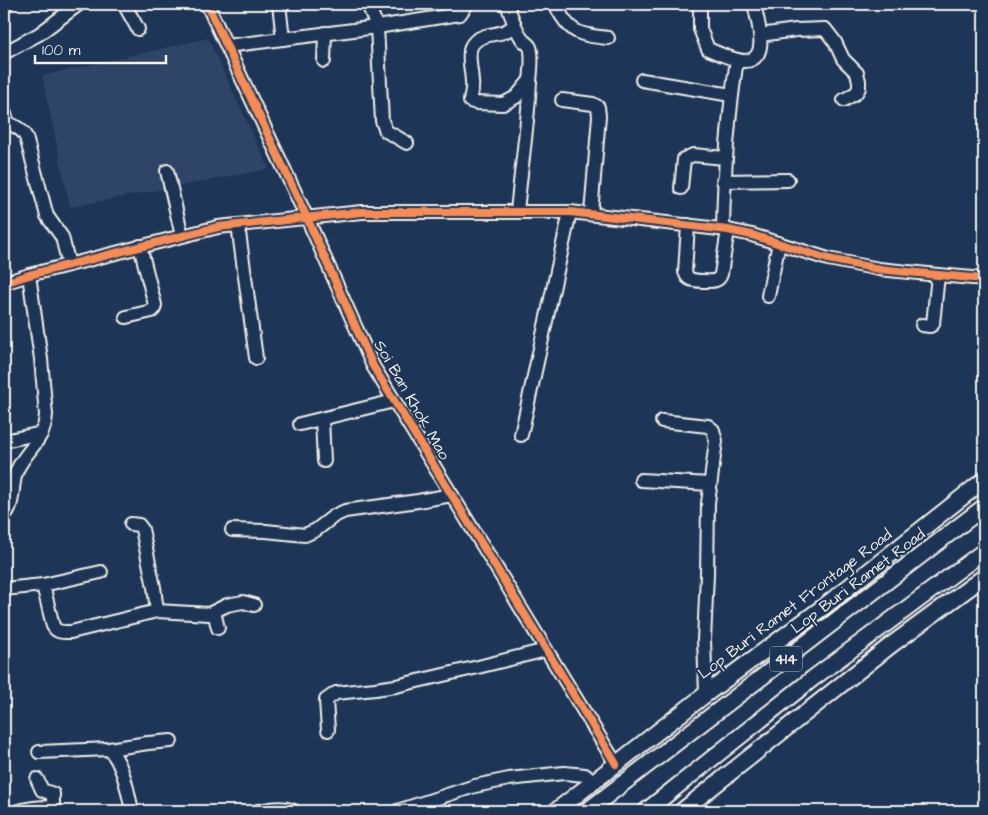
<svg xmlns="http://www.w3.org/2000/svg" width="988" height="815" viewBox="0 0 988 815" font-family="'Architects Daughter',sans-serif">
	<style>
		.built { fill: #2e4468 }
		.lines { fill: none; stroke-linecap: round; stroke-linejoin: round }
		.minor-casing { stroke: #f4f1e8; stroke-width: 16 }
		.major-casing { stroke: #f4f1e8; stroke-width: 19 }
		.minor { stroke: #1d3557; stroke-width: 12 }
		.major { stroke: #1d3557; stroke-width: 15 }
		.cycleway-casing { stroke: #1d3557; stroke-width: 11 }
		.cycleway { stroke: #f68b52; stroke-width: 8 }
		.labels { text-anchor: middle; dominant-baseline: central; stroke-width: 4.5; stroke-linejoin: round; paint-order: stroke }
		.shield { fill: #1d3557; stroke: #b4b9bc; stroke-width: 1 }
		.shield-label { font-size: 15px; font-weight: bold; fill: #f4f1e8 }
		.street-label { font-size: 16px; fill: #f4f1e8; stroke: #1d3557 }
	</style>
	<rect width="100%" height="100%" fill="#1d3557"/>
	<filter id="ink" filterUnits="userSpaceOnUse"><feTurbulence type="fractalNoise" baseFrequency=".02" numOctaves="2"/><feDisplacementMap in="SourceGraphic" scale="10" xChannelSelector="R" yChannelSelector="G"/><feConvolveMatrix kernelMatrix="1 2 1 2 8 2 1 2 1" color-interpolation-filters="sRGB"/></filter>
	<g filter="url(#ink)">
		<polygon class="built" points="208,38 269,169 70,207 42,76"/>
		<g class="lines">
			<g class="minor-casing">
				<g id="minor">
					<polyline points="5,4 6,5"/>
					<polyline points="124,4 138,29"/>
					<polyline points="207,4 307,218 373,366 616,764"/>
					<polyline points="279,4 283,39"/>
					<polyline points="368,4 377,27 382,121 386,131 407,143"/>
					<path d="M507,4c4,12 8,24 15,35 2,3 6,4 8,8 3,8 1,25 0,34 -2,44 -9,87 -13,131"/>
					<path d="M555,4c14,29 23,31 53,34"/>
					<path d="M700,4v25l8,20c10,4 26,12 37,12 26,-1 12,-42 9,-57"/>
					<path d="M514,25c-7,8 -15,8 -25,10 -28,6 -18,25 -17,47 1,6 -1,13 -2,19l6,2 27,1 13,-7 14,-17"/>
					<polyline points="760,35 796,30 825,29 835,42 843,59 857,73 859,81 859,88 856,93 844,100"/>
					<polyline points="227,46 377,27 460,14 467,4"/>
					<polyline points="4,53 39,34 79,4"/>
					<polyline points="324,61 325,33"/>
					<polyline points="642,80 731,95"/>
					<polyline points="562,100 593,104 598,107 599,116 591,214"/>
					<path d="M4,111l4,12c8,4 14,6 18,14l21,79 15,21 7,28"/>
					<polyline points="167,171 182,236"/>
					<polyline points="723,181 788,180"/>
					<polyline points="681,188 684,159 693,155 725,158"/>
					<polyline points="238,225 256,358"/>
					<path d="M688,225l-3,47c2,4 1,5 5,7 4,2 22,3 26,1 3,-1 4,-3 5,-6l7,-44"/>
					<path d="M723,229c1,-58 5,-112 14,-169"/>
					<polyline points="4,283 29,275 218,227 362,212 570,212 728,230 752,235 828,259 879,269 938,275 984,279"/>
					<polyline points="768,296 779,243"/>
					<polyline points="126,317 152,311 154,309 155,305 140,246"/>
					<polyline points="922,325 930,326 933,324 938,275"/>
					<polyline points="322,419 324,461"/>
					<polyline points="662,421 708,426 713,430 716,441 708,503 707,575 704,640 706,694"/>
					<polyline points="300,424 394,401"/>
					<polyline points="521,435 570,212"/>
					<polyline points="4,441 42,433"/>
					<polyline points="641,480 710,484"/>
					<path d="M4,515c11,-8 7,-32 13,-45 10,-22 27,-28 29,-55l-5,-56 -12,-84"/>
					<polyline points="131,524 139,525 142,529 154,587 157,611"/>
					<polyline points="232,530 266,531 305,535 316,530 334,516 345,511 418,501 452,495"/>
					<path d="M43,585l10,41c4,7 10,6 18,6l86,-21 52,3 18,-9 16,-3 11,3"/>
					<polyline points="4,589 43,585 101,572"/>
					<polyline points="214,612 218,628"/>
					<polyline points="328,730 326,700 336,693 375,689 396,686 478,667 546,650"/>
					<path d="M109,749c14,14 19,43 23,62"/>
					<polyline points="39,752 109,749 148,743 171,741"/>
					<polyline points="37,779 42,790 53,794 53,808"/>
					<path d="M18,811c12,-3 23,-5 35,-3l1,3"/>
					<path d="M258,811c12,-2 24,-5 36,0"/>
					<polyline points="397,811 475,786 509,779 564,773 585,775 593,782"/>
				</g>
			</g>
			<g class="major-casing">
				<g id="major">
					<polyline points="556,811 706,694 826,605 984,480"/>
					<polyline points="587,811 984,507"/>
					<polyline points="646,811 812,679 984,551"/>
					<polyline points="682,811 891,645 984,577"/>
				</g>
			</g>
			<use href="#minor" class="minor"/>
			<use href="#major" class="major"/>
			<g class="cycleway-casing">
				<g id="cycleway">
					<polyline points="207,4 307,218 373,366 616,764"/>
					<polyline points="4,283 29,275 218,227 362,212 570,212 728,230 752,235 828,259 879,269 938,275 984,279"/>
				</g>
			</g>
			<use href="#cycleway" class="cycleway"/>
		</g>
	</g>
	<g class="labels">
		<rect class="shield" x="770" y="646.5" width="32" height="25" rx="4"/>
		<g class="shield-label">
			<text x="786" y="659">414</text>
		</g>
		<g class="street-label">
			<text transform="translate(412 400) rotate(60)">Soi Ban Khok Mao</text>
			<text transform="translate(858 581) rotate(-37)">Lop Buri Ramet Road</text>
			<text transform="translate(795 604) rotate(-37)">Lop Buri Ramet Frontage Road</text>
		</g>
	</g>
	<rect width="988" height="815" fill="none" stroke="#1d3557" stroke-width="20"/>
	<rect x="10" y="10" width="968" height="795" fill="none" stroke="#f4f1e8" stroke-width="2" filter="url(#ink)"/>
	<path d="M35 55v8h131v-8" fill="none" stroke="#f4f1e8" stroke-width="2.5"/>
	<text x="42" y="55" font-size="15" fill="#f4f1e8" stroke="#1d3557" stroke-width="4" paint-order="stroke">100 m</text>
</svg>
